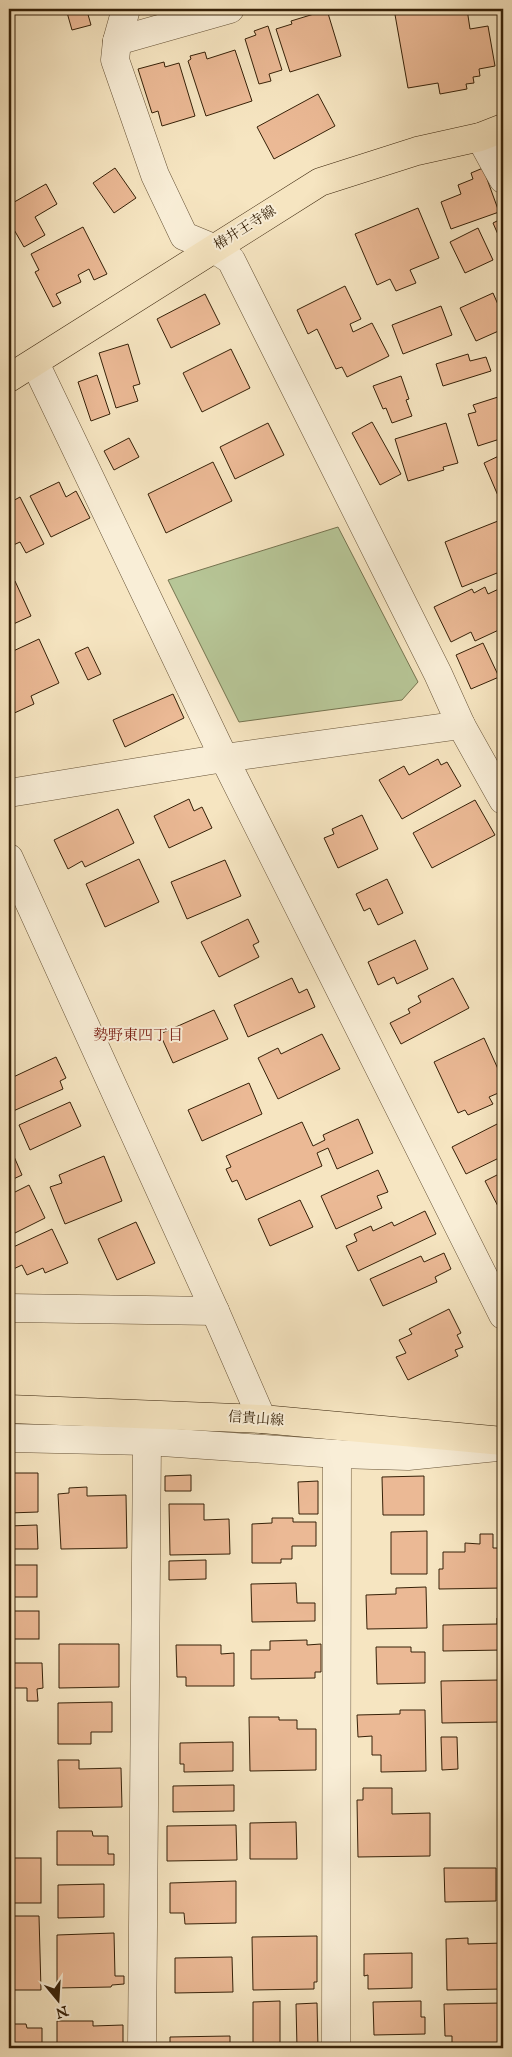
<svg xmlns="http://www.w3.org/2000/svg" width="512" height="2057" viewBox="0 0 512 2057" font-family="'IM FELL English','Noto Serif JP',serif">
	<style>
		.green { fill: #b7c697; stroke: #767450 }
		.building { fill: #ebb995; stroke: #362108 }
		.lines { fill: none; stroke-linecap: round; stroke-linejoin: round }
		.minor-casing { stroke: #665236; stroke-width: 29 }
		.major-casing { stroke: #362108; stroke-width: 29 }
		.minor { stroke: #f9eed7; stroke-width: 28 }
		.major { stroke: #f6e5c1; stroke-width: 28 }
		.labels { text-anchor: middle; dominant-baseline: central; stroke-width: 4; stroke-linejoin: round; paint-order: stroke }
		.street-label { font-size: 14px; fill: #362108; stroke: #f9eed7 }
		.neighbourhood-label { font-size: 15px; fill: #7a1f14; stroke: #f9eed7 }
	</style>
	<rect width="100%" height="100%" fill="#f6e5c1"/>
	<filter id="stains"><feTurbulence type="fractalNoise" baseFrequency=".004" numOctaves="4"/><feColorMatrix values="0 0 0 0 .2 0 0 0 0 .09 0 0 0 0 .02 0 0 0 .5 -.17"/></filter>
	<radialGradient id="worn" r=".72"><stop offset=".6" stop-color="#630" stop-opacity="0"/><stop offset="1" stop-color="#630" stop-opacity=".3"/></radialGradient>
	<polygon class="green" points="338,527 418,682 402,700 239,722 168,580"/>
	<g class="building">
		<polygon points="66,9 95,9 87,11 91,25 72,30"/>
		<polygon points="160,9 179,9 162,15"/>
		<polygon points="394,9 467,9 470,29 488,26 495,66 479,69 480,76 473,77 474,83 466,84 467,89 440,94 438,83 408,88"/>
		<polygon points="327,10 341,56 290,72 276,29 292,24 291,21"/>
		<polygon points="268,26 282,70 269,74 271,81 259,84 245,39 256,35 254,31"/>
		<polygon points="235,50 252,101 206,116 188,61 191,59 190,56 205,52 207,59"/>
		<polygon points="164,62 165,67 179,63 195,116 162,126 158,111 152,113 138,69"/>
		<polygon points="318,94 335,126 274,159 257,127"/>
		<polygon points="115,168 136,198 114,213 93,183"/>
		<polygon points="483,168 499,212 451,229 441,202 461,194 458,185 473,179 471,173"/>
		<polygon points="46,184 57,204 35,217 45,235 24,247 9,221 9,205"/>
		<polygon points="418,208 439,258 410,270 416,283 396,291 390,279 377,285 355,234"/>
		<polygon points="503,218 503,246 493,223"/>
		<polygon points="83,227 107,274 94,280 89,269 78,275 81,282 56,294 61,303 53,307 35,272 39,270 31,254"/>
		<polygon points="478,228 493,260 465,273 450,242"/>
		<polygon points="345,286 361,319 350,324 353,332 372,323 389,356 347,377 342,367 336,369 317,329 308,334 297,310"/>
		<polygon points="493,293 503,316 503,329 476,341 460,308"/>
		<polygon points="205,294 220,324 171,348 157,319"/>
		<polygon points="441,306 452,335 403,354 392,325"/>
		<polygon points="128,344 140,384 133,386 138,401 116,408 99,353"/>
		<polygon points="231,349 250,388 202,412 183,373"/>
		<polygon points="468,354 470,361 486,357 491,371 443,386 436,364"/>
		<polygon points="97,375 110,414 91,421 78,382"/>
		<polygon points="401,376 409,399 406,400 412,416 392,423 386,408 383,409 373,386"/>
		<polygon points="498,397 499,402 503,401 503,438 478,446 468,414 476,412 473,405"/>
		<polygon points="372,422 401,474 380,485 352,433"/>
		<polygon points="268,423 284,455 235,479 220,447"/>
		<polygon points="446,423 458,463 443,467 444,470 408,481 395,439"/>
		<polygon points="129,438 139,457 114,470 104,451"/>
		<polygon points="503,454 503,504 502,505 484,463"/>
		<polygon points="213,462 232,501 166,533 148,494"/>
		<polygon points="59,482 66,497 76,491 90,518 51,537 30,496"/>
		<polygon points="20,497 44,544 26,553 20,542 9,547 9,503"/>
		<polygon points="503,519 503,580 500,581 497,573 462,587 445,542"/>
		<polygon points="15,581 31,616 9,626 9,584"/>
		<polygon points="485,587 488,594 503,587 503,628 475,641 471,632 451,642 434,607 472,589 474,593"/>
		<polygon points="39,639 59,683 31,696 34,704 10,715 9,653"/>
		<polygon points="483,643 499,677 471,689 456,655"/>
		<polygon points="88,647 101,674 88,680 75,653"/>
		<polygon points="173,694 184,718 125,747 113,720"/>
		<polygon points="438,759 441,765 447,762 461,786 402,819 379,780 404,766 409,775"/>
		<polygon points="189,799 194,811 202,807 212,828 169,848 154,816"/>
		<polygon points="475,800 495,835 432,868 413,833"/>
		<polygon points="118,809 134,843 85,867 82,861 68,869 54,840"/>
		<polygon points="362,815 378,849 338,868 324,838 334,834 332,829"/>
		<polygon points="139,859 159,902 105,927 86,884"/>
		<polygon points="225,860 241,896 187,919 171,882"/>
		<polygon points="387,879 403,913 378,925 370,908 364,911 356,894"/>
		<polygon points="248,919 259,942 253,945 259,957 219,977 201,942"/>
		<polygon points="415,940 428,969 397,984 394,977 378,985 368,962"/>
		<polygon points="292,978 299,993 307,989 315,1007 248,1037 234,1005"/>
		<polygon points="453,978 469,1008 401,1044 390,1023 410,1013 408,1009 421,1002 418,996"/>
		<polygon points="214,1010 228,1039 173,1063 160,1034"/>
		<polygon points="322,1034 340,1069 278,1099 258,1058 278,1048 281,1054"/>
		<polygon points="484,1038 503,1080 503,1091 489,1097 493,1104 468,1115 465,1110 458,1113 434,1062"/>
		<polygon points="56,1057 66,1078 60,1081 63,1089 11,1112 9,1108 9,1079"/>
		<polygon points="249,1083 262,1114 202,1141 188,1110"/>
		<polygon points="70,1102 81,1126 30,1150 19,1125"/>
		<polygon points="358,1119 373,1153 337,1169 328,1148 317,1153 322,1166 246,1200 237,1180 232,1182 226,1169 231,1167 226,1156 302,1122 313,1146 325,1140 323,1135"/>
		<polygon points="503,1121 503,1156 466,1174 452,1147"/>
		<polygon points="9,1145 22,1175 9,1181"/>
		<polygon points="104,1156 122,1201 65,1224 50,1187 62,1183 59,1175"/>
		<polygon points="378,1170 388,1192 377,1196 382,1208 336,1229 321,1196"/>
		<polygon points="503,1172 503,1216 485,1181"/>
		<polygon points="29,1185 45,1218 9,1236 9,1195"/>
		<polygon points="300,1200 313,1227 270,1246 258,1219"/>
		<polygon points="425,1211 436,1234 358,1271 346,1246 357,1241 354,1234 371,1226 373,1231 392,1222 394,1226"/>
		<polygon points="136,1222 155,1263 117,1280 98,1239"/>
		<polygon points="52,1229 68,1263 45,1273 43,1268 27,1275 22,1265 9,1271 9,1249"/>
		<polygon points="444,1253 451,1269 435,1277 437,1282 383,1306 370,1279 421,1256 424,1262"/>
		<polygon points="449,1309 461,1333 457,1335 463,1347 455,1350 458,1356 408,1380 396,1357 406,1353 399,1340 412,1334 409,1329"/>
		<polygon points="9,1473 38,1473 38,1512 9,1513"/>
		<polygon points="191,1475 191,1491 165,1491 165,1476"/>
		<polygon points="424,1476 424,1515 383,1515 382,1477"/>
		<polygon points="318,1481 318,1514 299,1514 298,1482"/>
		<polygon points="87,1487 87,1496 126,1495 127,1548 61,1549 58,1494 69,1493 69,1488"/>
		<polygon points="169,1504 204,1504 204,1520 229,1519 230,1554 170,1555"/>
		<polygon points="272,1518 293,1518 293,1522 316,1522 316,1546 292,1546 292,1559 281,1559 281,1563 252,1563 252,1524 272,1523"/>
		<polygon points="37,1525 38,1549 9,1549 9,1526"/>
		<polygon points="427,1531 427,1574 391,1574 391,1532"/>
		<polygon points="480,1534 493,1534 493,1548 503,1548 503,1588 439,1589 439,1569 443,1569 443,1552 465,1552 465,1543 480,1544"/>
		<polygon points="206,1560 206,1579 169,1580 169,1561"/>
		<rect x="9" y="1565" width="28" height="32"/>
		<polygon points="296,1583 297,1603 315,1603 315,1621 252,1622 251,1584"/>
		<polygon points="426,1587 427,1628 367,1629 366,1595 396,1594 396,1588"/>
		<rect x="9" y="1611" width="30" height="28"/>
		<polygon points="497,1618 503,1618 503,1650 443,1651 443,1625 497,1624"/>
		<polygon points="307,1640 307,1645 321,1644 321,1672 315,1672 315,1678 251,1679 251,1650 270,1650 270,1641"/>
		<polygon points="59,1644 119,1644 119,1687 59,1688"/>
		<polygon points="176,1645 221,1645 221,1654 234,1653 234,1686 186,1686 186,1677 177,1677"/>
		<polygon points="376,1647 411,1647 411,1652 425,1652 425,1683 377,1684"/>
		<polygon points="9,1653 14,1653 14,1663 42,1663 43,1688 37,1689 38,1701 27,1701 27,1688 9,1688"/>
		<polygon points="499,1680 500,1722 442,1723 441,1681"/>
		<polygon points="112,1702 112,1732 91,1732 91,1744 58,1744 58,1703"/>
		<polygon points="400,1710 425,1710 426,1771 381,1772 381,1755 372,1755 372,1736 358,1737 357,1715 400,1714"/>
		<polygon points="249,1717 279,1717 279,1720 297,1720 297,1729 316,1729 316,1770 250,1771"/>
		<polygon points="441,1737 457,1737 458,1769 442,1770"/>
		<polygon points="233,1742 233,1771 184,1772 184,1764 180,1764 180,1743"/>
		<polygon points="58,1760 79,1760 79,1769 121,1768 122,1807 59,1808"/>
		<polygon points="234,1785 234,1811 173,1812 173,1786"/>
		<polygon points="363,1788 392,1788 392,1814 430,1813 430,1856 358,1857 357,1800 363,1800"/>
		<polygon points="296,1822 297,1859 250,1859 250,1823"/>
		<polygon points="236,1825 237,1860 167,1861 167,1826"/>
		<polygon points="57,1831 92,1831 93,1836 108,1836 108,1854 114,1854 114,1865 57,1865"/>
		<rect x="9" y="1858" width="32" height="45"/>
		<polygon points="444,1868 496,1868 496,1901 445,1902"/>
		<polygon points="236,1881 236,1923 185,1924 184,1913 170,1913 170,1883"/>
		<polygon points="104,1884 104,1917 58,1918 58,1885"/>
		<polygon points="13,1916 39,1916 41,1990 9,1990 9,1937 14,1937"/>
		<polygon points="114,1933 115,1976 124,1976 124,1984 112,1985 111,1987 57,1988 57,1935"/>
		<polygon points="317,1936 317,1982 314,1982 314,1989 253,1990 252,1937"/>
		<polygon points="468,1938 468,1944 503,1943 503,1989 447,1990 446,1939"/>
		<polygon points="412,1953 412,1988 368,1989 368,1975 364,1976 364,1954"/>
		<polygon points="232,1957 233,1992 175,1993 175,1958"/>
		<polygon points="280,2001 280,2048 253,2048 253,2002"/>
		<polygon points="421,2001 421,2017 425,2017 425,2034 374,2035 373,2002"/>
		<polygon points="317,2003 318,2048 297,2048 296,2004"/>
		<polygon points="503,2003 503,2048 452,2048 452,2036 445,2036 444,2004"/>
		<polygon points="57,2021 93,2021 93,2026 123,2025 123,2048 65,2048 65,2046 57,2046"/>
		<polygon points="9,2024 26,2024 27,2028 42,2028 42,2048 9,2048"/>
		<polygon points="230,2036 230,2048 170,2048 170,2037"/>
		<polygon points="421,2046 421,2048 376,2048 376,2047"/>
	</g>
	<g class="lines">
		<g class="minor-casing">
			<g id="minor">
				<polyline points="126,9 117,41 115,60 155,175 184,236 213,248 231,260 438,674 461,725 503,800"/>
				<polyline points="117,41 230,9"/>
				<polyline points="480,137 503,179"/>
				<polyline points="35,363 224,758 503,1315"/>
				<polyline points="9,793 224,758 461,725"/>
				<polyline points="9,858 215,1311 262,1419"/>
				<polyline points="9,1308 215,1311"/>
				<polyline points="9,1438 147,1441 337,1454 408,1456 497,1447"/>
				<polyline points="142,2048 147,1441"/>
				<polyline points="336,2048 337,1454"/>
			</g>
		</g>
		<g class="major-casing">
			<g id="major">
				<polyline points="9,378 320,182 417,151 480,137 503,128"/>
				<polyline points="9,1409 262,1419 503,1441"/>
			</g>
		</g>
		<use href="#minor" class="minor"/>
		<use href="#major" class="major"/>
	</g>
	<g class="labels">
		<g class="street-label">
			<text transform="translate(245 228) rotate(-32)">椿井王寺線</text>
			<text transform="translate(256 1419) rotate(4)">信貴山線</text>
		</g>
		<g class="neighbourhood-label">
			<text x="138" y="1035">勢野東四丁目</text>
		</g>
	</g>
	<rect width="512" height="2057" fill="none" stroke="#f6e5c1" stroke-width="30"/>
	<rect x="10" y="10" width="492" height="2037" fill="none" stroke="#362108" stroke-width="2.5"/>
	<rect x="15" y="15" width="482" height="2027" fill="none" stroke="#362108"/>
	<g transform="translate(58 2000) rotate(162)" stroke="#f9eed7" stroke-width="4" paint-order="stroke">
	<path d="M0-4L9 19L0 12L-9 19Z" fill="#362108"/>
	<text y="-8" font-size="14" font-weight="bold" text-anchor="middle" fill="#362108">N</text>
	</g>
	<rect width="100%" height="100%" filter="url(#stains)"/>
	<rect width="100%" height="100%" fill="url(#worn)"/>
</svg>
